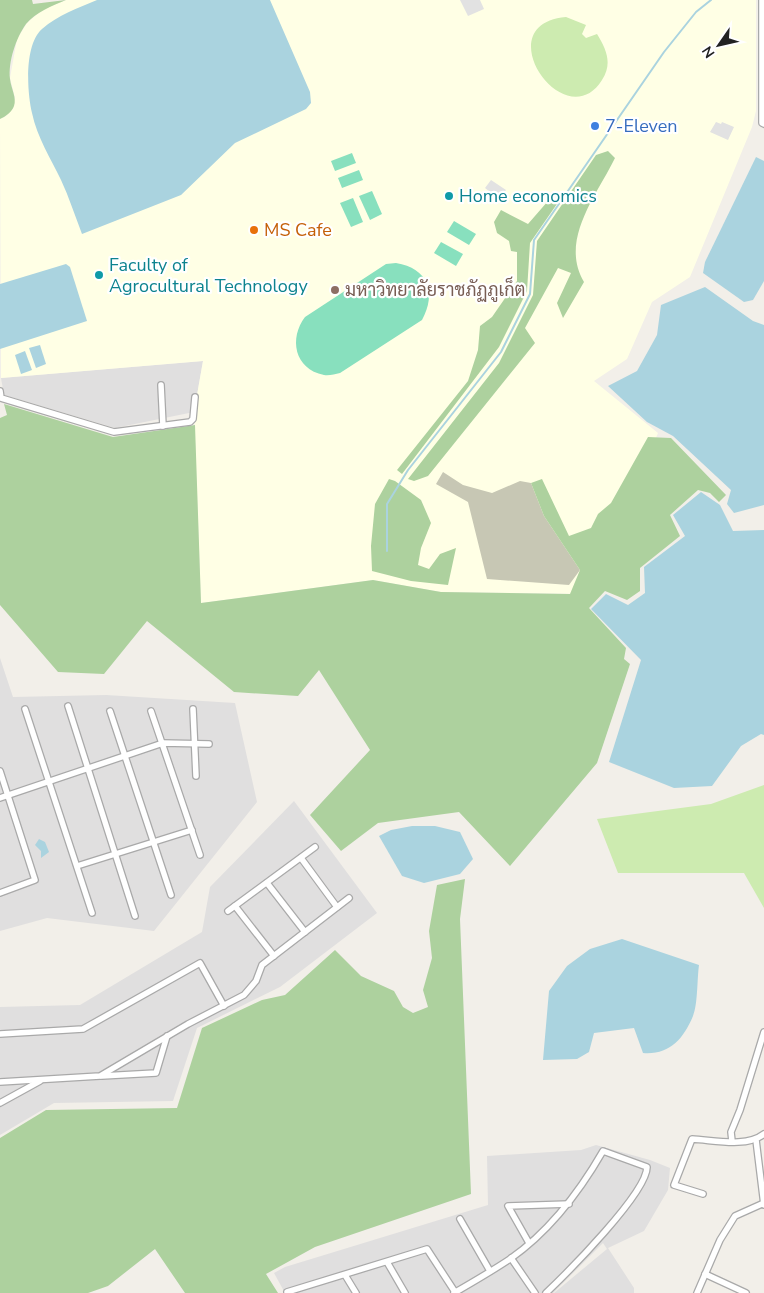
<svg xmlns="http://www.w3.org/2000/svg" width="764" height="1293" viewBox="0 0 764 1293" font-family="'Nunito Sans',Sarabun,sans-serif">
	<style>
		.residential { fill: #e0dfdf }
		.education { fill: #ffffe5 }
		.construction { fill: #c7c7b4 }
		.grass { fill: #cdebb0 }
		.forest { fill: #add19e }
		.pitch { fill: #88e0be }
		.parking { fill: #e2e2e2 }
		.water { fill: #aad3df }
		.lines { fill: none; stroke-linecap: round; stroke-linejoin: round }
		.stream { stroke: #aad3df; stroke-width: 2 }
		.minor-casing { stroke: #a9a9a9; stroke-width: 8 }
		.minor { stroke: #fff; stroke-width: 5.5 }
		.shop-dot { fill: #3f7fe0; stroke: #fff; stroke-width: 2 }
		.culture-dot { fill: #0f9aa8; stroke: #fff; stroke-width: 2 }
		.food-dot { fill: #e8710a; stroke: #fff; stroke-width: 2 }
		.education-dot { fill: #8d6e63; stroke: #fff; stroke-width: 2 }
		.labels { text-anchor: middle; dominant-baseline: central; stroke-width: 4.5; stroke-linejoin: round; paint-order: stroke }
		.shop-label { font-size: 18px; fill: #366cbe; stroke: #fff; text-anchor: start }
		.culture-label { font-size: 18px; fill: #0d838f; stroke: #fff; text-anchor: start }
		.food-label { font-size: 18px; fill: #c56008; stroke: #fff; text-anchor: start }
		.education-label { font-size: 18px; fill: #785e54; stroke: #fff; text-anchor: start }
	</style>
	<rect width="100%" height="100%" fill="#f2efe9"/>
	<g class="residential">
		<polygon points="203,361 194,412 115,428 4,395 1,378"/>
		<polygon points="0,658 13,697 106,695 235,703 257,802 154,931 47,918 0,931"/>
		<polygon points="294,801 377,913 280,987 197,1028 173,1101 54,1103 0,1135 0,1007 80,1005 202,932 210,887"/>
		<polygon points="596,1145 650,1160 670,1168 668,1190 644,1231 608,1248 634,1288 634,1293 554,1293 607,1249 603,1243 553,1293 285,1293 274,1273 285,1267 488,1205 487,1156 581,1150"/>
	</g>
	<polygon class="education" points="66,0 756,0 756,111 752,127 690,277 652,302 627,359 594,381 658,433 590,594 441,592 373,580 201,603 194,412 203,361 1,378 0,119 6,116 15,98 10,78 17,39 27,23 42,10"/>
	<polygon class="construction" points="443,472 463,485 492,493 520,481 531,483 544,516 580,570 569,585 487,579 468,502 436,484"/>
	<g class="grass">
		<path d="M566,17l20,8 -4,9 4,4 11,-4c9,15 16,29 5,46 -37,59 -117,-56 -36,-63z"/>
		<polygon points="764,785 764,908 744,873 618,873 597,819 711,804"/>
	</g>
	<g class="forest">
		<path d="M0,0h32l1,4 33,-4c-14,6 -30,12 -40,24 -10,14 -18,38 -16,55 1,9 7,19 4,27 -2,6 -9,11 -14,13z"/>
		<path d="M608,151l7,7c-18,37 -56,82 -31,124l-21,36 -6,-15 14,-30 -13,-5 -33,60 10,15 -107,133 -14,5 -6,-2 91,-116 34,-68 4,-54 59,-86z"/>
		<polygon points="548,201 559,201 530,243 527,291 499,347 402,474 397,470 468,381 478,350 480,326 492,317 517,281 517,252 511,251 509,241 497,233 494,222 501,210 528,224"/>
		<polygon points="4,404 113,437 195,425 201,603 373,580 441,592 570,594 580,570 544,516 531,483 542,479 569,536 591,528 598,514 611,503 648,437 671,438 726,495 719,502 710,493 698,490 670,515 680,536 640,568 640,591 627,600 605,591 589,608 626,648 624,659 630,664 597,763 510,866 459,812 378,823 341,851 310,815 370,750 319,670 298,696 234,692 147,621 104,674 58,672 0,605 0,418 7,415"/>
		<polygon points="389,479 395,481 421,500 431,523 421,548 418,565 429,569 440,554 456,548 448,585 411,581 372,571 371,546 375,504"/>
		<polygon points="465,879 460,919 471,1194 315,1247 266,1274 278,1293 185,1293 155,1249 108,1286 88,1293 0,1293 0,1138 46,1110 177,1108 202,1028 262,1000 285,995 335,950 361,976 394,991 403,1007 413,1013 428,1007 423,990 432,958 429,931 437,885"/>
	</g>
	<g class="pitch">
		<polygon points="352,153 356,163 335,171 331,161"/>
		<polygon points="359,170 363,180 342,188 338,178"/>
		<polygon points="372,191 382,214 370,220 359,196"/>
		<polygon points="353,198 363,222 351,227 340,203"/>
		<polygon points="454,221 476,234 469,245 447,232"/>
		<polygon points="441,242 463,254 456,266 434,253"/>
		<path d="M396,263c32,5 41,30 26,57l-82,53c-5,1 -11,3 -16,2 -30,-6 -35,-37 -19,-58l81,-53z"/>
	</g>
	<g class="parking">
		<polygon points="460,0 480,0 484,9 468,16"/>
		<polygon points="716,122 721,124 722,122 734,127 728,140 710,132"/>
		<polygon points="491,180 506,190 499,199 485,188"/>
	</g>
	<g class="water">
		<path d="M97,0h173l40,92 1,11 -5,6 -71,34 -54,52 -99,39c-7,-18 -13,-37 -21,-54 -10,-21 -24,-43 -29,-67 -5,-21 -8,-68 10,-84 16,-14 36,-21 55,-29z"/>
		<polygon points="756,157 764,161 764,281 753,300 744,302 703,273 705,262"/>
		<polygon points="66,264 70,267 87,321 0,349 0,284"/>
		<polygon points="705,287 753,321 764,325 764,505 734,513 727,504 731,490 673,436 647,422 608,386 637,371 657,335 661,305"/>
		<polygon points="40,345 46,364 36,368 29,348"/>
		<polygon points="25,351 32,370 21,374 15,355"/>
		<polygon points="701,492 720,505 733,531 764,530 764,735 761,734 741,746 712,786 674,788 609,762 641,660 591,609 606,594 628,605 645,593 644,567 685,536 673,515"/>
		<polygon points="412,826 435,826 460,832 473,859 460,874 424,883 402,876 379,836 391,830"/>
		<polygon points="39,839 45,842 49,852 41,858 41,851 35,845"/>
		<path d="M622,939l77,26c-2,14 -1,39 -6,51 -10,24 -24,39 -50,37l-9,-25 -40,5 -5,19 -12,7 -34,1 6,-69 18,-25 23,-17z"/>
	</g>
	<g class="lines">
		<polyline class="stream" points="387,551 387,504 408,470 501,352 530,294 534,240 664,52 696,12 711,0"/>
		<g class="minor-casing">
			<g id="minor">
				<polyline points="762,0 762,123 764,124"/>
				<polyline points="161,385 163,426"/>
				<polyline points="0,391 1,398 114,432 190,422 193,419 195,397"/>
				<polyline points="68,706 135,916"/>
				<polyline points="25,709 92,913"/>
				<polyline points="193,709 196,776"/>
				<polyline points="110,711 171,895"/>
				<polyline points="151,711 200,855"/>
				<polyline points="0,771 35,880 0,893"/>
				<polyline points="0,798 163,743 209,744"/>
				<polyline points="301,858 337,907"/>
				<polyline points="77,866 192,830"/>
				<polyline points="267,883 305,932"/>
				<polyline points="235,906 274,956"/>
				<polyline points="228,911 315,847"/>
				<polyline points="0,1034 83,1029 200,963 224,1006"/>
				<polyline points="102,1076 156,1073 167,1036"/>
				<polyline points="0,1082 100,1076 188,1024 244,995 256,981 262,965 349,898"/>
				<polyline points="0,1103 40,1081"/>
				<polyline points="756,1140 764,1205"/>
				<polyline points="732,1141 731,1132 740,1110 764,1032"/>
				<path d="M703,1194l-29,-9 18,-46c22,1 54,9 72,-5"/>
				<polyline points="460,1219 490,1271"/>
				<polyline points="529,1243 508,1206 569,1204"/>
				<polyline points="511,1258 535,1293"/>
				<polyline points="387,1262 405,1293"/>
				<polyline points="705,1274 746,1293"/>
				<polyline points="345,1275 356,1293"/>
				<polyline points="287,1292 427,1249 455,1292"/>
				<path d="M454,1293c19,-11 38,-22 56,-34 40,-28 70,-68 93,-108l44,16c0,26 -80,106 -101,126"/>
				<polyline points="697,1293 720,1240 735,1216 764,1203"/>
			</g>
		</g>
		<use href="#minor" class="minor"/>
	</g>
	<circle class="shop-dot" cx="595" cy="126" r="5"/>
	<g class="culture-dot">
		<circle cx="449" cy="196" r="5"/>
		<circle cx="99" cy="275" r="5"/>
	</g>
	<circle class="food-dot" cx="254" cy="230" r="5"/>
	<circle class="education-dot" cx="335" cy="290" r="5"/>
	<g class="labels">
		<g class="shop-label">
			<text x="605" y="126">7-Eleven</text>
		</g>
		<g class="culture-label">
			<text x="459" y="196">Home economics</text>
			<text x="109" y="265">Faculty of<tspan x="109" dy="21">Agrocultural Technology</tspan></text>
		</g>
		<g class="food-label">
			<text x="264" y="230">MS Cafe</text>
		</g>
		<g class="education-label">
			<text x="345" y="290">มหาวิทยาลัยราชภัฏภูเก็ต</text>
		</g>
	</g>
	<g transform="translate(719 45) rotate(236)" stroke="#ffffff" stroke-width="4" paint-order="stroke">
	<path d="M0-4L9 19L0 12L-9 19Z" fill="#222222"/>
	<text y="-8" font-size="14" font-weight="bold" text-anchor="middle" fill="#222222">N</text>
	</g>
</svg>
